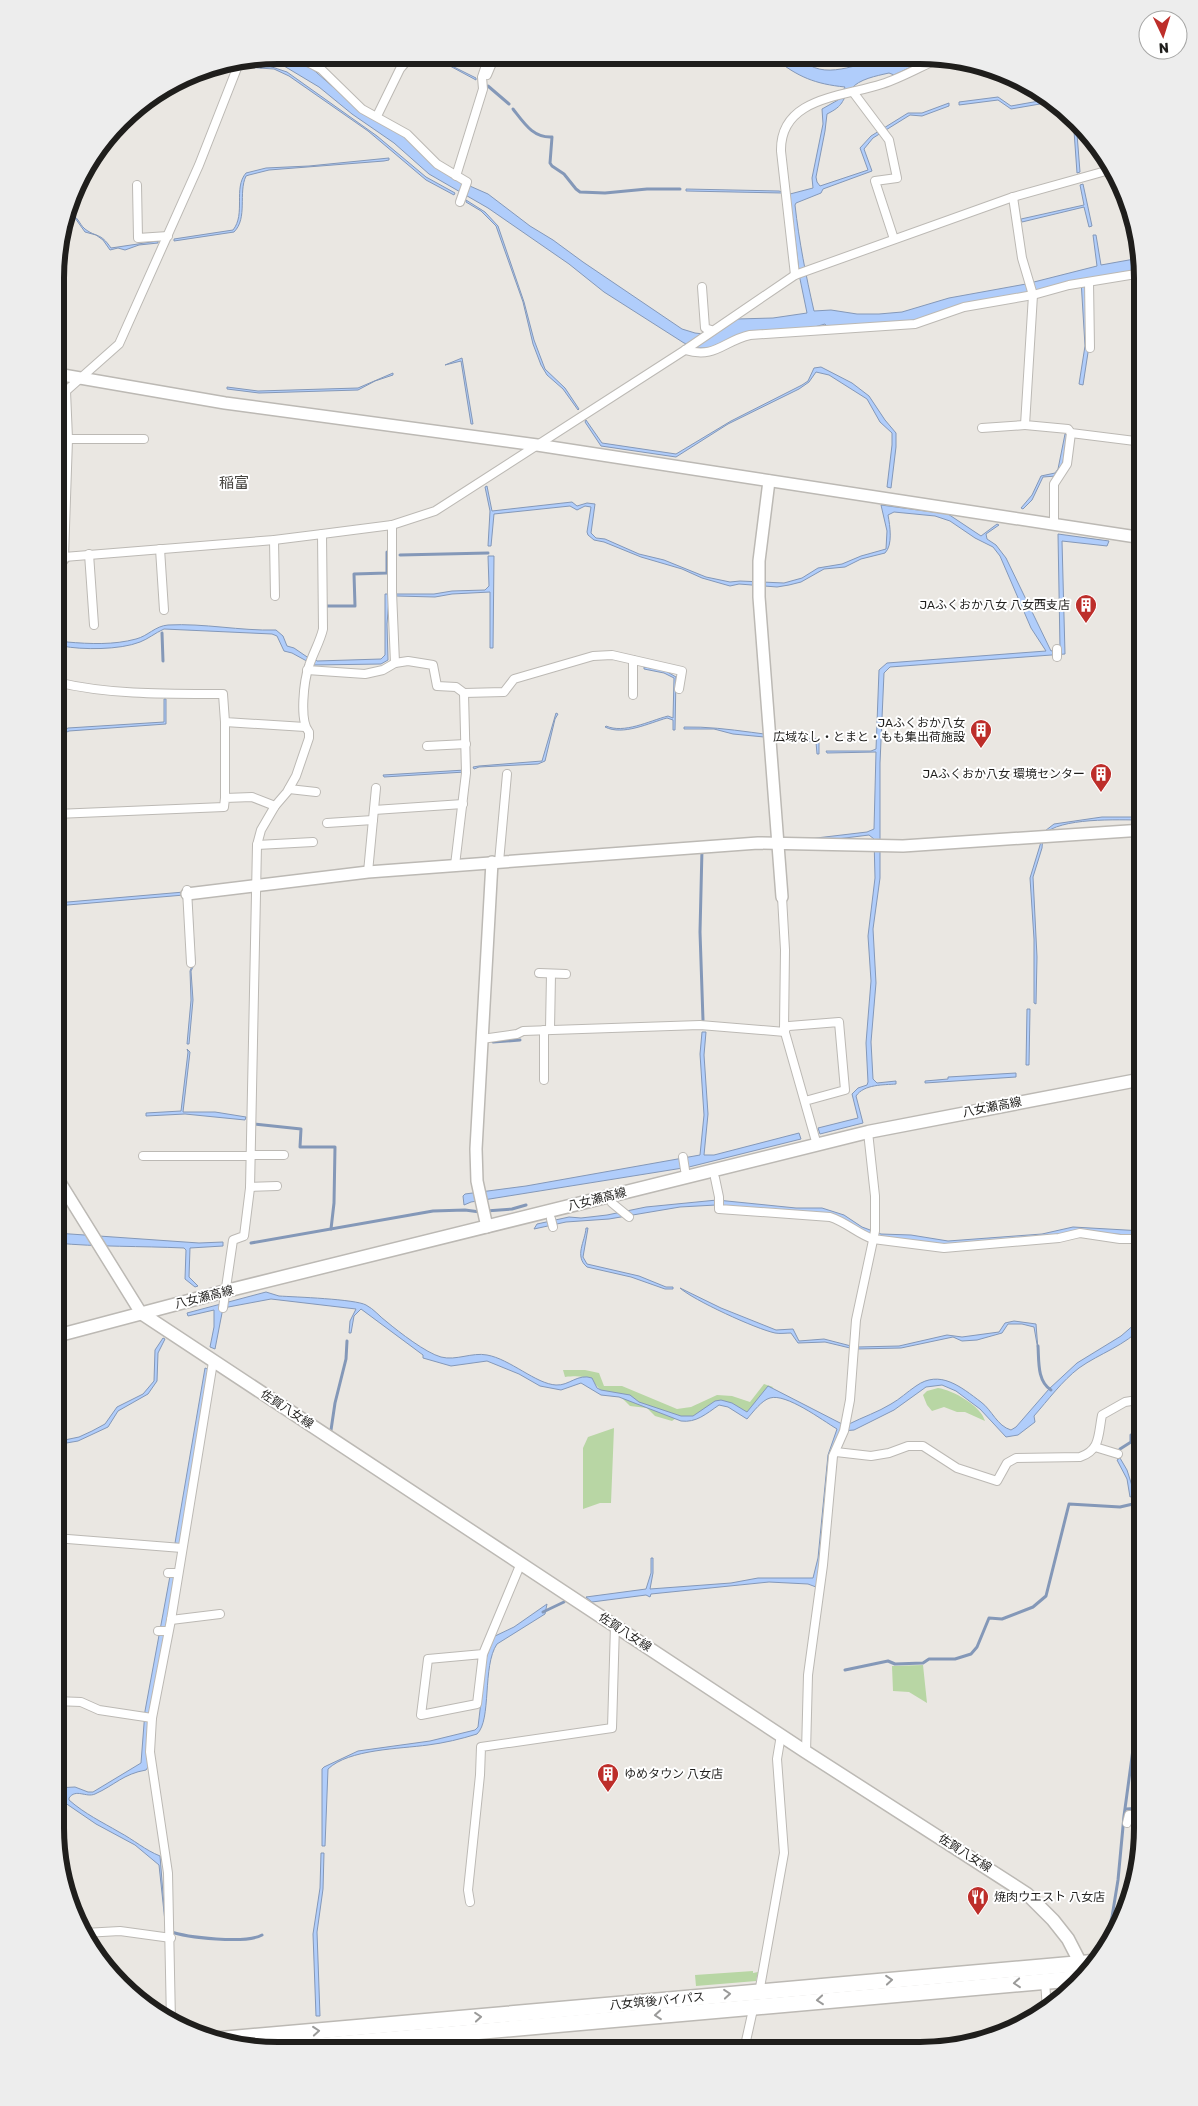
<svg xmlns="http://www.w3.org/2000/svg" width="1198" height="2106" viewBox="0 0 1198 2106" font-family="Rubik,'Noto Sans JP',sans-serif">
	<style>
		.green { fill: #b8d6a4 }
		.water { fill: #b0cdfb; stroke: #8498b8 }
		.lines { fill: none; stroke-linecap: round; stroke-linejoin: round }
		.stream { stroke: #8498b8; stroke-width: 3 }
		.street-casing { stroke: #bcb9b4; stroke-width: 10 }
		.secondary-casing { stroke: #bcb9b4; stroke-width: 14 }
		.primary-casing { stroke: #bcb9b4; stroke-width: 15 }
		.highway-casing { stroke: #bcb9b4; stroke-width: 18 }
		.street { stroke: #fff; stroke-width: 8 }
		.secondary { stroke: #fff; stroke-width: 11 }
		.primary { stroke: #fff; stroke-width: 12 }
		.highway { stroke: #fff; stroke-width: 15 }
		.oneway { stroke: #9a9a99 }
		.labels { text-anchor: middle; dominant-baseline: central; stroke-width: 4; stroke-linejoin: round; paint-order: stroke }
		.poi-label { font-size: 12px; fill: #1f1e1c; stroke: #fff; text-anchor: end }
		.street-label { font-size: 12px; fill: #1f1e1c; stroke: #fff }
		.quarter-label { font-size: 15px; fill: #474540; stroke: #fff }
		.rim { fill: none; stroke: #1f1e1c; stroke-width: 6 }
	</style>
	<rect width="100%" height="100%" fill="#eae7e2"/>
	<g class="green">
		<path d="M563,1370h22l14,3 5,13h18l55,23 14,-2 26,-12 15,1 18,6 14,-18 9,3 -20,24 -11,3c-6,-11 -13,-11 -25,-12l-17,15 -24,1 -4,3 -17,-5 -8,-8 -17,-2 -9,-9 -18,-4c-13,-16 -18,-18 -38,-16z"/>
		<path d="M938,1388c15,2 43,18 47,33l-20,-9h-8l-13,-5 -12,4 -5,-6 -4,-10 4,-4z"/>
		<polygon points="614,1428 611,1503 600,1503 583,1509 583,1448 588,1437"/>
		<polygon points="923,1665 927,1703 909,1692 893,1691 892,1666"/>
		<polygon points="753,1971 753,1973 758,1972 756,1981 696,1986 695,1975"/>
	</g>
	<g class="water">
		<path d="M278,55h9l21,10 50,44 44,25 61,49 25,11 42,32 23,14 30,22 99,67 13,4 17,2 25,-16 36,-1 34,-5 -7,-34 -9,-73 -9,-13 -96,-2v-2l93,2 11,3 23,-6 -1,-10 11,-54 -1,-15 16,-9 7,-13c-30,-3 -47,-10 -71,-29h27c22,25 57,4 84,1 14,-2 29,0 43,0l-34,16 -5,-2c-13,3 -30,6 -38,16 -11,13 -6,16 -24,25l-2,17 -9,46 1,5 3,4 48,-16 -8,-22 11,-12 37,-23h14l27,-10v3l-27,10 -12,-1 -37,23 -9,11 8,22 -49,18 -2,4 -25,10 -1,2c4,36 11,71 19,106l17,-1 26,4h22l23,-2 47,-14 77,-14 71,-18 -4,-31h3l5,30 39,-7 2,12 -57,9 4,67 -6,39 -4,-1 6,-38 -4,-66 -166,40 -87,8 -3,-4 -14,4 -67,5 -35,15h-11l-14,-5 -80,-51 -35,-28 -81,-56 -59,-34 -35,-31 -42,-29 -33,-27 -50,-30z"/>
		<polygon points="410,60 448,64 476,78 476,80 450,66 402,61 361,64 360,63"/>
		<polygon points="244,65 269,66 287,72 377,136 426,177 455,193 454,195 426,180 368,131 289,76 274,69 244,67"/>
		<polygon points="998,97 1011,106 1039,101 1040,104 1011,109 998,100 959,105 959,102"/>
		<polygon points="1073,117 1076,121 1080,172 1077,173"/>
		<path d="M389,158v2l-5,1 -115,9 -20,5 -3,1c-8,17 2,42 -12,56l-60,9v-2l59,-9c13,-16 0,-42 13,-57l20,-5 43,-2z"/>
		<polygon points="1083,184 1092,226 1089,227 1084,207 1022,222 1021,219 1084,205 1080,185"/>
		<polygon points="466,200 485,212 498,226 524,302 534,340 545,369 565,388 579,409 578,410 563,389 547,375 541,365 533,344 523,302 496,226 481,211 466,202"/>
		<path d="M68,214c11,2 10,9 17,15 12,9 15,3 26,19l47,-7v2l-19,2 -14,5 -7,-2 -8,2 -7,-10 -7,-5 -11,-3 -10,-14 -8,-2z"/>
		<polygon points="462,358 473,424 471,424 461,361 445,365"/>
		<polygon points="821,367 852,383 869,396 885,420 896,433 896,447 891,488 887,487 892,445 892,433 880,422 867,399 829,375 816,372 809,382 799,389 728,424 676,457 601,446 585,422 586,420 602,443 676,454 731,421 802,385 808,381 814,368"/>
		<polygon points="393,373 393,375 375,381 358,390 259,393 227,389 227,387 258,391 358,388"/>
		<polygon points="1065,434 1067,434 1063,462 1056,476 1043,477 1032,500 1023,509 1021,508 1032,495 1041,476 1055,473 1058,469"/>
		<path d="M487,486l5,25 80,-9 5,4 10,-3 8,1 -4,29 5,5 9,1 34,15 25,6 42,17 24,5 10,-1 44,2 18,-5 16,-10 24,-4 19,-8 25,-7 1,-18 -6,-26 67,9 33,22 16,-12 2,1 -13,9 1,5 9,6 10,13 45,93 9,-3 -2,-114 51,7 -2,5 -45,-5 3,113 -175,13 -6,6 -4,90v115l-7,51 3,54 -5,59 2,37 4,4 19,-2v3c-12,1 -32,0 -40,12l7,27 -43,11 -2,-6 40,-10 -6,-24 6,-6 9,-3 1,-3 -2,-39 5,-62 -3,-45 7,-58 -1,-39 -5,-4 -40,5 -21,-1 59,-7 7,-3 2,-77 -49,1 -1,-2h45l5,-2 3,-79 8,-7 159,-12 -15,-23 -31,-72 -7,-9 -18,-9 -25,-17 -15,-5 -41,-4 -6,3c2,11 5,30 -3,38l-24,6 -16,8 -21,2 -23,13 -12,3 -12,2 -38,-3 -9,2 -28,-8 -20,-9 -41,-12 -37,-15 -10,-2 -6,-5 -1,-3 4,-25 -6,-1 -8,4 -7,-4 -76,8 -3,32h-3l2,-35 -5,-24z"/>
		<path d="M488,556h6l-1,92h-3v-56l-38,2 -17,3 -39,-1 -7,4 -2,24 1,36 -7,4 -67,1 -22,-12 -8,-2 -7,-15 -5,-2 -108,-5c-9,4 -16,10 -24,13 -20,8 -58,8 -78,4l-3,-59h3l2,50 3,5c23,2 47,3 69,-3 12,-3 19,-13 32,-14 36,-2 72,6 108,5l7,6 4,10 7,2 19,13 2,-2 2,2 64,-2 4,-4v-61h49l18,-3 33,-1 4,-4z"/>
		<path d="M644,667l20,3 12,7 -1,53h-2v-10l-6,-2c-18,5 -44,18 -62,9l1,-1c18,8 43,-5 62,-10l5,2 1,-40 -10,-5 -20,-4z"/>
		<polygon points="164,699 166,699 166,724 69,731 61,735 57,745 56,796 56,740 59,733 68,728 164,722"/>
		<polygon points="556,713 558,714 555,719 545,761 538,764 479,767 474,769 473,767 479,766 542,761"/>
		<path d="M684,727c45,-1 89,11 135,12v15h-2l-1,-12 -83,-8 -19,-5h-30z"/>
		<polygon points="465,770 465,772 384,777 383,775"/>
		<path d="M1102,817h41v3c-25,0 -83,-3 -100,15l-1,13 -9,29 4,80 -1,47 -2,-1v-64l-4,-61 11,-36v-8l13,-10z"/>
		<polygon points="184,892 184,895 56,906 56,903"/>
		<polygon points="191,893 195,963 191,971 193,1000 189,1044 187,1044 191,1000 190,971 193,964"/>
		<polygon points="1027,1009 1030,1009 1029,1065 1026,1065"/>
		<polygon points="702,1032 706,1032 704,1055 708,1114 704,1155 714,1155 799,1133 801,1139 689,1167 471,1202 464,1205 463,1196 465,1194 526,1186 700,1155 704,1115 700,1054"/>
		<polygon points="187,1049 190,1052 183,1112 215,1112 246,1117 245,1120 185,1114 146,1116 146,1113 181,1111 188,1052"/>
		<polygon points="1016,1073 1016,1077 925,1083 925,1081 948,1079 948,1077"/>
		<polygon points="717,1200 796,1208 822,1208 844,1215 862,1227 881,1234 911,1235 948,1241 1042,1234 1073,1227 1143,1231 1143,1236 1084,1232 943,1246 878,1238 830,1214 716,1205 680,1207 609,1219 566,1222 534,1229 537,1224 569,1217 581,1218 607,1215 646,1207"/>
		<path d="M586,1228h2l-5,29 4,7 52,12 27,11h7v2h-8l-34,-12 -44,-10c-13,-11 -2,-25 -1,-39z"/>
		<path d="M56,1233l143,10 24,-1v4l-33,2 -1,29 9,9 -3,1 -10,-8 1,-29 -2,-2c-43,-2 -86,-1 -128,-5z"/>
		<path d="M680,1288l41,20 55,22 17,-1 6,12 25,-2 27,7 -1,2 -25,-6 -27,1 -7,-10c-5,0 -11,1 -16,0 -19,-4 -82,-33 -95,-45z"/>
		<path d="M266,1292l13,4c16,1 76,3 87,9 8,4 14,12 21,17 12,10 39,31 54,35 15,4 31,-5 46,-2 23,4 49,29 69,30 13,1 22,-12 36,-7l5,10 4,2 29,5 9,7 42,14h12l22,-15 6,-1 11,3 15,9 21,-26 74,38h7c14,-7 29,-12 42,-20 9,-5 16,-12 25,-18 24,-17 45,1 65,16 11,8 16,24 30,28l5,-3 33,-38 28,-26 44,-27 22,-19v9c-18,20 -43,27 -64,42 -17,13 -31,32 -45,48l1,6 -17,13 -12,2 -26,-28 -24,-18 -14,-6 -16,2 -32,23 -40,20 -12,1 -9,16 -10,97 -7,43 -8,-3 -39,-2 -118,12 -1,3 -4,-2 -54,7 -6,-5 60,-8 5,-16v-15h2v15l-3,16 81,-6 27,-5h55l5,-20 10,-103 9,-26c-15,-9 -51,-36 -67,-31 -8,2 -17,14 -23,21l-19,-12 -9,-2c-13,9 -23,18 -38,16l-62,-24 -18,-2 -20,-12 -20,7 -21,-4 -21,-12 -32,-13 -36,5 -28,-8v-3l-62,-46 -7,7 -3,17h-2l1,-12 6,-12 -85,-10 -48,9 -8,41 -5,-2 4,-20v-17l-26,6 -1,-3z"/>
		<polygon points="1014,1321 1036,1324 1038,1350 1034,1327 1022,1324 1008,1324 1002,1333 977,1340 962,1341 953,1337 901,1348 857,1349 857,1347 899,1346 947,1335 962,1337 999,1332 1005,1323"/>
		<polygon points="163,1338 165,1339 158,1353 157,1381 148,1394 118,1411 108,1427 78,1441 55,1445 55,1442 79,1437 92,1431 105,1424 117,1407 143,1394 154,1381 155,1350"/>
		<polygon points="205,1368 210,1370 180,1544 175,1543"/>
		<polygon points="1120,1458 1127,1470 1134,1492 1143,1489 1143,1492 1130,1497 1127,1479 1117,1460"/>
		<path d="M170,1576h5l-28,158 1,33 -2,3c-23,4 -31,15 -51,24 -9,4 -19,-6 -26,4v2c16,14 33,22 50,32 15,8 26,18 41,24l6,75 -7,-66 -24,-20 -39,-21 -41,-28v-8l20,-1 13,5h5l48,-29 4,-52z"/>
		<path d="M547,1604l-2,10 -48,30c-15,22 -5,76 -20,90 -16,5 -33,9 -49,11 -29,4 -79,4 -100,24l-3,77h-3v-77l2,-2 34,-16 72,-10 45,-11 3,-3 8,-68 7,-22 21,-10z"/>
		<polygon points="321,1853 324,1853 323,1889 317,1932 320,2016 316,2016 313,1934 320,1888"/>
	</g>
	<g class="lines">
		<g class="stream">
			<polyline points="260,59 261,67"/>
			<polyline points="488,86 509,104"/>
			<path d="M513,109c11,14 20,29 39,28l-2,26 2,3 12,8 12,15 4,3 25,1 42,-4h33"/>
			<polyline points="400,555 488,553"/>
			<polyline points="325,606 355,606 354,574 387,573 387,552"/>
			<polyline points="162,633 163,661"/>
			<polyline points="702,849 700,932 703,1020"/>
			<polyline points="493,1042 520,1040"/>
			<polyline points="254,1124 301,1129 300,1147 335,1147 334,1203 331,1229"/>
			<polyline points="486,1211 512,1209 526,1205"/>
			<polyline points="251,1243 433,1211 465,1210 480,1212"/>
			<path d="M1038,1346c1,15 -1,35 13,44"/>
			<polyline points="331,1430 335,1403 346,1359 347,1341"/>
			<polyline points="1120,1449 1131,1442 1131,1435 1143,1433"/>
			<polyline points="543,1612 564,1602"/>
			<polyline points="1143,1643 1140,1630 1143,1609"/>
			<polyline points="845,1670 888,1661 895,1664 923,1663 929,1659 955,1659 971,1654 977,1647 989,1618 1002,1619 1033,1607 1046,1596 1069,1504 1120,1507 1133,1504 1143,1537"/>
			<polyline points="1126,1809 1143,1808"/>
			<path d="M169,1931c18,7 77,13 93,4"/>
			<polyline points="1106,1938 1112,1917 1118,1880 1124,1816 1134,1742 1143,1712"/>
		</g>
		<g class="street-casing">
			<g id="street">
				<polyline points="294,55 321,69 362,109 407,134 437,164 467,182 460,202"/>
				<polyline points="372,59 410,56"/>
				<polyline points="487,75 495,56"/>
				<polyline points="853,92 889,140 897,178 875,181 894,239"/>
				<polyline points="377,116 400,69 410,57"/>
				<polyline points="456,176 483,89 482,77 485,68"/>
				<polyline points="137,185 138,238 168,236"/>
				<polyline points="1013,197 1022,258 1033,295 1025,425 1068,429 1071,433 1143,442"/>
				<path d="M795,275l-14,-124c-1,-54 62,-54 101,-67 19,-6 38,-17 56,-25"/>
				<polyline points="1089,282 1090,348"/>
				<polyline points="702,287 705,328 711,330"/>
				<path d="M685,350c31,9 38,-9 65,-15l165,-11 49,-17 69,-12 36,-10 73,-12"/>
				<polyline points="66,391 68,439 64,557 274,540 322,534 392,525 435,511 685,350 795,275 1013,197 1113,169"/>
				<polyline points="57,394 66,391 119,344 199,165 239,63"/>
				<polyline points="982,428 1025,425"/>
				<polyline points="68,439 144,439"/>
				<polyline points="1054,524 1054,484 1067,464 1071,433"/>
				<polyline points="392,525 392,592 395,663"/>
				<polyline points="274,540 275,596"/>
				<polyline points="160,549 164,610"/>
				<polyline points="89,554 94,625"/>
				<polyline points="1057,649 1057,657"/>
				<polyline points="307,670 365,674 383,670 395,663 408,661 433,665 437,686 456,687 464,693 504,692 514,679 593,656 612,655 682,671 679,689"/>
				<polyline points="56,677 59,631 56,589"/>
				<path d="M56,682c54,13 111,12 167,12l2,28 80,5"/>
				<polyline points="633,695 633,660"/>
				<polyline points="427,746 466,744"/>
				<polyline points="289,789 316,792"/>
				<polyline points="225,798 225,722"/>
				<polyline points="374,810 463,804"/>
				<polyline points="56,814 224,807 225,798 252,797 275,806"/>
				<polyline points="327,823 373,820"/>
				<polyline points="257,845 313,842"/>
				<polyline points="499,862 507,774"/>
				<polyline points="455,865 466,773 464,693"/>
				<polyline points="368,872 376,788"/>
				<polyline points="187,890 191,963"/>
				<polyline points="782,897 785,950 784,1029"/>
				<polyline points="539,973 566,974"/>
				<polyline points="550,1029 551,974"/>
				<polyline points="544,1030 544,1080"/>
				<polyline points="482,1039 517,1034 523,1031 700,1025 785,1032"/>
				<polyline points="805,1101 845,1090 839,1022 789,1026 784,1029 817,1145"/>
				<polyline points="250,1155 284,1155"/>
				<polyline points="143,1156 250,1156"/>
				<polyline points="683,1157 685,1170"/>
				<path d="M715,1178l4,19v12l111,8c16,5 28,17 43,22l71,9 115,-10 21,-5 40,6h23"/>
				<polyline points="250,1187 277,1186"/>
				<polyline points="612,1203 629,1217"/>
				<polyline points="551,1219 553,1227"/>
				<path d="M223,1308l10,-68 11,-4 6,-48 7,-343 4,-15 14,-24 12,-14 9,-16 13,-38v-6c-10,-11 -5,-52 0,-66 4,-13 11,-24 14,-37l-1,-95"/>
				<polyline points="1095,1447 1118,1454"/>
				<path d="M836,1452l35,4 18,-3 19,-7h15l34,22 40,13 10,-18 9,-5 64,-1c21,-7 18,-23 22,-42l23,-13 18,-3"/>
				<polyline points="55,1538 182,1548"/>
				<polyline points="168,1573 178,1573"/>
				<polyline points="171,1620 220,1614"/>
				<polyline points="158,1631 168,1631"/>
				<polyline points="483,1654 428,1659 421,1715 477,1704 483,1654 521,1563"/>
				<polyline points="55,1701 81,1702 99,1710 152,1718"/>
				<polyline points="806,1752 808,1675 823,1565 833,1456 844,1431 850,1400 856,1320 875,1231 875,1196 868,1132"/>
				<polyline points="1127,1823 1129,1815 1143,1815"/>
				<polyline points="470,1902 468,1890 480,1775 481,1747 612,1728 615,1625"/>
				<polyline points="84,1933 120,1931 171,1938"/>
				<polyline points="1045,1981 1047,2010"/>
				<polyline points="759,1993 784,1853 777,1759 781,1735"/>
				<polyline points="171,2022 168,1873 150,1752 152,1718 171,1620 213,1362"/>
				<polyline points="740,2050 746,2041 754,2005"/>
			</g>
		</g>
		<g class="secondary-casing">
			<g id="secondary">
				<polyline points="57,374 225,403 537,445 1143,538"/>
				<polyline points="769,481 759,561 759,597 782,897"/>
				<polyline points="56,566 64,557"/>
				<polyline points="187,894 368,872 758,843 903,846 1143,830"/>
				<polyline points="56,1176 141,1313"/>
				<polyline points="487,1227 477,1181 476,1149 492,862"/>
			</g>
		</g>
		<g class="primary-casing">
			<g id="primary">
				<polyline points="141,1313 806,1752 1027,1894 1053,1920 1068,1939 1085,1972"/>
				<polyline points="56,1336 226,1291 868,1132 1143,1079"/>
			</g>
		</g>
		<g class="highway-casing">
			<g id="highway">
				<polyline points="215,2040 1098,1962"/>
				<polyline points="281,2049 1083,1978"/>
			</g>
		</g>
		<use href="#street" class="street"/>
		<use href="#secondary" class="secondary"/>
		<use href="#primary" class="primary"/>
		<use href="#highway" class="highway"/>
	</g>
	<defs><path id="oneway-chevron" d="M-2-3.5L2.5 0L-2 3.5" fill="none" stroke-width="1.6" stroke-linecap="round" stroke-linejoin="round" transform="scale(1.25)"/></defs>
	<g class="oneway">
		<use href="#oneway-chevron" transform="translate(889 1980) rotate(-5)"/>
		<use href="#oneway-chevron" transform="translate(1017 1983) rotate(175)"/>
		<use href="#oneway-chevron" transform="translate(727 1994) rotate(-5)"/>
		<use href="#oneway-chevron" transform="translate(820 2000) rotate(175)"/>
		<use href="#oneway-chevron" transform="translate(658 2015) rotate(175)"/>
		<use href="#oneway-chevron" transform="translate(478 2017) rotate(-5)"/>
		<use href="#oneway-chevron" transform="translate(316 2031) rotate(-5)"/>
	</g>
	<defs>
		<g id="building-pin" transform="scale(1.125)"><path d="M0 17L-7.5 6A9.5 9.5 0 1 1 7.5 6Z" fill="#bd2e2a" stroke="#fff"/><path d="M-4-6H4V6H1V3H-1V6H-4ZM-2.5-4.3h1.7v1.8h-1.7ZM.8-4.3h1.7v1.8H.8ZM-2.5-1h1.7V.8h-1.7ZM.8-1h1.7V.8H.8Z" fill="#fff"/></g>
		<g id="restaurant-pin" transform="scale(1.125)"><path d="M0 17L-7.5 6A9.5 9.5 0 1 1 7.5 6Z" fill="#bd2e2a" stroke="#fff"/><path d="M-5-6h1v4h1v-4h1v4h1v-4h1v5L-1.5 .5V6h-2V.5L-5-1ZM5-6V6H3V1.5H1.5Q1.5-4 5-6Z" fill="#fff"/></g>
	</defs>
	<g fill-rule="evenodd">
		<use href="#building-pin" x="1086" y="605"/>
		<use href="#building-pin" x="981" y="730"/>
		<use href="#building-pin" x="1101" y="774"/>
		<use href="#building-pin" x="608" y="1774"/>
		<use href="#restaurant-pin" x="978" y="1897"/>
	</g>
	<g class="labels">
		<g class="poi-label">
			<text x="1070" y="605">JAふくおか八女 八女西支店</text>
			<text x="965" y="723">JAふくおか八女<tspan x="965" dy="14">広域なし・とまと・もも集出荷施設</tspan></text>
			<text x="1085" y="774">JAふくおか八女 環境センター</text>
			<text x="624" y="1774" text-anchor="start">ゆめタウン 八女店</text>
			<text x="994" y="1897" text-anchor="start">焼肉ウエスト 八女店</text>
		</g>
		<g class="street-label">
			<text transform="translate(992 1107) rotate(-11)">八女瀬高線</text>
			<text transform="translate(597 1199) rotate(-14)">八女瀬高線</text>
			<text transform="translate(204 1297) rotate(-14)">八女瀬高線</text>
			<text transform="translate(287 1409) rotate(33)">佐賀八女線</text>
			<text transform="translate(625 1632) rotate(33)">佐賀八女線</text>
			<text transform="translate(965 1853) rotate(32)">佐賀八女線</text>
			<text transform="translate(657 2001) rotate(-5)">八女筑後バイパス</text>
		</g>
		<g class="quarter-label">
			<text x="234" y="483">稲富</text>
		</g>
	</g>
	<path d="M0 0H1198V2106H0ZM278 64H920A214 214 0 0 1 1134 278V1828A214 214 0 0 1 920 2042H278A214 214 0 0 1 64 1828V278A214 214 0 0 1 278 64Z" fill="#ededed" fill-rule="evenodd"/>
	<path class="rim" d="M278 64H920A214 214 0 0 1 1134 278V1828A214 214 0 0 1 920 2042H278A214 214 0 0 1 64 1828V278A214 214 0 0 1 278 64Z"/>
	<g transform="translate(1163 35) rotate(176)"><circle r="24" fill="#ffffff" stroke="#a5a5a4"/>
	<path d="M0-4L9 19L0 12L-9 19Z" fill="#bd2e2a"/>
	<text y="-8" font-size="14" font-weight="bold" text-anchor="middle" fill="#1f1e1c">N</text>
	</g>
</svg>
